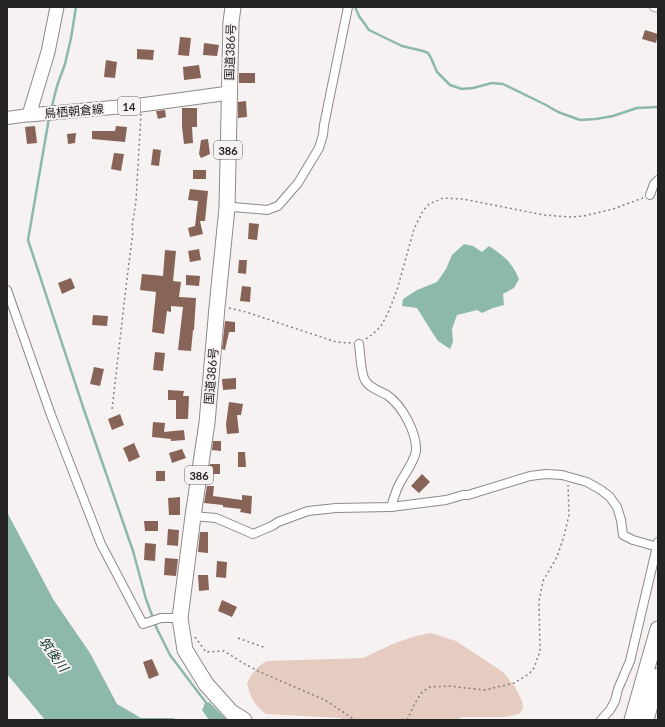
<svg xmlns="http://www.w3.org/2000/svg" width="665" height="727" viewBox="0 0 665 727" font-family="Lato,'Noto Sans JP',sans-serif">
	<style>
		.green { fill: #e6cbc1 }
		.water { fill: #8cb9ac }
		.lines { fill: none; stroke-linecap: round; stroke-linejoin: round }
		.stream { stroke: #8cb9ac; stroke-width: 2.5 }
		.building { fill: #886458 }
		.street-casing { stroke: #8d8a88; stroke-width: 10 }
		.secondary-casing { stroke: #8d8a88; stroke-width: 14 }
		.primary-casing { stroke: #8d8a88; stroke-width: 15 }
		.highway-casing { stroke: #8d8a88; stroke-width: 17 }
		.path { stroke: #838080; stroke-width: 1.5; stroke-dasharray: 2 3; stroke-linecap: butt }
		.street { stroke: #fff; stroke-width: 8 }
		.secondary { stroke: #fff; stroke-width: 12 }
		.primary { stroke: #fff; stroke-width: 13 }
		.highway { stroke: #fff; stroke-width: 15 }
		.labels { text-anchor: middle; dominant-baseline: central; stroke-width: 4; stroke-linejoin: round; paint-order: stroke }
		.shield { fill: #f6f2f1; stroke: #646161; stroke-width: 1 }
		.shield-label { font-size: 11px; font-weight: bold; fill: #252323 }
		.street-label { font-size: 12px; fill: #252323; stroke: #f6f2f1 }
		.water-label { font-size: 13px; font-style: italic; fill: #08332a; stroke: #f6f2f1 }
	</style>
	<rect width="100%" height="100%" fill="#f6f2f1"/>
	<path class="green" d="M431,633l25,8 47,31 12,15 7,14 1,7 -4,6 -13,3h-43l-7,3h-109l-7,-2 -74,-4c-13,-10 -15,-16 -19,-31 5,-10 10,-17 20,-22l96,-3 32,-15 21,-7z"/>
	<g class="water">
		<path d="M464,244l9,2 9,6 7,-6c16,11 22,15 30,33l-5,9 -11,6 1,11 -11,3 -11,5 -5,-3 -20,5 -5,14 1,13 -3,7 -12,-8 -6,-9 -15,-24 -15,-2 1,-7 14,-9 20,-8 9,-13 6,-14z"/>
		<polygon points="7,512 53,599 90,653 117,704 141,718 172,718 182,720 45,720 7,674"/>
		<polygon points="209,702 226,719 226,720 209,720 202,710 204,706 204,704"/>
	</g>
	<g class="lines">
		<g class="stream">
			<polyline points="355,7 359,16 369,30 402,46 423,51 428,53 431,58 437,72 450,85 462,89 473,88 492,83 503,84 546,105 558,112 580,120 596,119 613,116 637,108 658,107"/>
			<polyline points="52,106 57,86 65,64 71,38 76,7"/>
			<polyline points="49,118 28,240 83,407 133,551 146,599 157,629 170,655 207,704"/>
		</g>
	</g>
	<g class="building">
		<polygon points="645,30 658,34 656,43 642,39"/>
		<polygon points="180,37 191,38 189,56 178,55"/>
		<polygon points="204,43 219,45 217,56 203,55"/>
		<polygon points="137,49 154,50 153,60 137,59"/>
		<polygon points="106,60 117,62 115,78 104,77"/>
		<polygon points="199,65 201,78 184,80 183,67"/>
		<rect x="239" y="73" width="16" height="10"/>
		<polygon points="246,101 247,117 238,118 238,102"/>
		<polygon points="182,108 197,108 197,127 192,127 193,143 184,144 182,127"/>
		<polygon points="165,110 166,117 158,119 156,111"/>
		<polygon points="35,126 37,143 27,144 25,127"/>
		<polygon points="116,126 127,127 125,142 92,139 92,131 115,131"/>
		<polygon points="76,133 75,143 68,144 67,134"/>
		<polygon points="208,139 210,154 201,158 199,154 201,140"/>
		<polygon points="153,149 161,150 159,166 151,165"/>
		<polygon points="114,153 124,154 121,171 111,169"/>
		<rect x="193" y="170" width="13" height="9"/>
		<polygon points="190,189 208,191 205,221 200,221 203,234 190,237 188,228 195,226 198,201 188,200"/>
		<polygon points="249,223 259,224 257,240 248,239"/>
		<polygon points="199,249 201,260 190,262 188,251"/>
		<polygon points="165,250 176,251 173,281 181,282 179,297 196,298 194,330 193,330 191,351 178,350 183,307 171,306 171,312 167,311 164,334 152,332 156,292 140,290 142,274 163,276"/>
		<polygon points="239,260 247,260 246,274 238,273"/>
		<polygon points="186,275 200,276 199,286 186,285"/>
		<polygon points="71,278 75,288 62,294 58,283"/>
		<polygon points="242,286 251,287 250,302 240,301"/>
		<polygon points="93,315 108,316 107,326 92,325"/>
		<polygon points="225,321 235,322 235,332 229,332 225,350 222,349"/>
		<polygon points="155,352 165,353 163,371 153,370"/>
		<polygon points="94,367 104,369 100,386 90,384"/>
		<polygon points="236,378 236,389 223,390 222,379"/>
		<polygon points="168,390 184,391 183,396 189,396 188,419 176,419 176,400 168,400"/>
		<polygon points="229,402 243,404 241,415 237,415 239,433 227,434 226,424"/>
		<polygon points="120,414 124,425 112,430 108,419"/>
		<polygon points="153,422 165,423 164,432 184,430 185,440 171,441 171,439 152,437"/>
		<polygon points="213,441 221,441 221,451 212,450"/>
		<polygon points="134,443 140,457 129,462 123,448"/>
		<polygon points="182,449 186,458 172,463 169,453"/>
		<polygon points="238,452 245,452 246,467 238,467"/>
		<polygon points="210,464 220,464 220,474 208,474"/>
		<rect x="156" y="471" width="9" height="10"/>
		<polygon points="422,474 430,482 419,493 411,486"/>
		<polygon points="207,486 214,486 213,496 242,500 242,495 252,496 251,514 240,512 241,509 223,507 223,505 204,503"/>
		<polygon points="180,497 180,515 169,515 168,498"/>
		<polygon points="144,521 158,521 158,531 145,531"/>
		<polygon points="168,529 179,530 178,546 167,545"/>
		<polygon points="200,532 208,532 208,553 198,552"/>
		<polygon points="145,543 156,544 155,561 144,560"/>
		<polygon points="165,558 178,559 176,576 164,575"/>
		<polygon points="217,561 227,562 226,578 216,577"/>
		<polygon points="198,575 208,575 209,590 199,591"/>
		<polygon points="222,600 237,607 232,617 218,611"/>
		<polygon points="152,659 159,675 149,679 143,662"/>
	</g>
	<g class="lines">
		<g class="street-casing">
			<g id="street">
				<polyline points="654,7 658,8"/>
				<polyline points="650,195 654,184 658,180"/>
				<polyline points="227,208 233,207 267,210 278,206 298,183 319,148 323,135 324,125 348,7"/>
				<polyline points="7,290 51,415 101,544 143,624 161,618 180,618"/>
				<path d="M359,344c1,8 2,30 6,36 4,8 15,11 22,15 15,10 30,38 29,56 -2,11 -10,21 -15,30 -5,8 -7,17 -10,26"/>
				<polyline points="193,516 216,518 253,534 272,526 278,522 308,511 336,508 391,507 446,500 463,495 468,495 530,476 546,474 562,475 587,482 601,490 610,497 617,507 621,520 623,535 633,540 658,547"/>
				<polyline points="601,720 610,710 615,701 618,689 630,661 658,542"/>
			</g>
		</g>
		<g class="secondary-casing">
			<polyline id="secondary" points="7,118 29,115"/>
		</g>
		<g class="primary-casing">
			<polyline id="primary" points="57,7 48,52 29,115 141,105 229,93"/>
		</g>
		<g class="highway-casing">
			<g id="highway">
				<polyline points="233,7 231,22 227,208 217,307 207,423 193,516 180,618 185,650 206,684 231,712 244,720"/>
				<polyline points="632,720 658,629"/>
				<polyline points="646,720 658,676"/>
			</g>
		</g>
		<g class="path">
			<polyline points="229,308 246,312 336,342 351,343"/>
			<polyline points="366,339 374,333 381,326 388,313 397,290 414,229 423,211 429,204 443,198 463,199 544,215 569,217 584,216 613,209 643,198"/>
			<path d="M112,409c7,-59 13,-118 21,-177l-1,-5 4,-26 5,-87"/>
			<polyline points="195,637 206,652 224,651 243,663 260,672 325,700 355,720"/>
			<polyline points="238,638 266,648"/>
			<polyline points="407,720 415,703 422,692 430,687 448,686 485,690 514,683 529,674 534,668 540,651 539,601 543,581 557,557 564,536 569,515 568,485"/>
		</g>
		<use href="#street" class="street"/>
		<use href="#secondary" class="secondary"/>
		<use href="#primary" class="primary"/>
		<use href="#highway" class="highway"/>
	</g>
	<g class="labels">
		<g class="shield">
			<rect x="118" y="97" width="22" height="18" rx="3"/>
			<rect x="214" y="141" width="28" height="18" rx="3"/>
			<rect x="185" y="466" width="28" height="18" rx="3"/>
		</g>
		<g class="shield-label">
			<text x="129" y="106">14</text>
			<text x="228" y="150">386</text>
			<text x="199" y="475">386</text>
		</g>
		<g class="street-label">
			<text transform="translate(230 52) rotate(-88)">国道386号</text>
			<text transform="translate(74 111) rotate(-5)">鳥栖朝倉線</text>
			<text transform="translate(211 376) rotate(-85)">国道386号</text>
		</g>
		<g class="water-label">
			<text transform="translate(54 654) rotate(54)">筑後川</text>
		</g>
	</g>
	<rect width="665" height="727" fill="none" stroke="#252323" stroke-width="16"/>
</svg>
